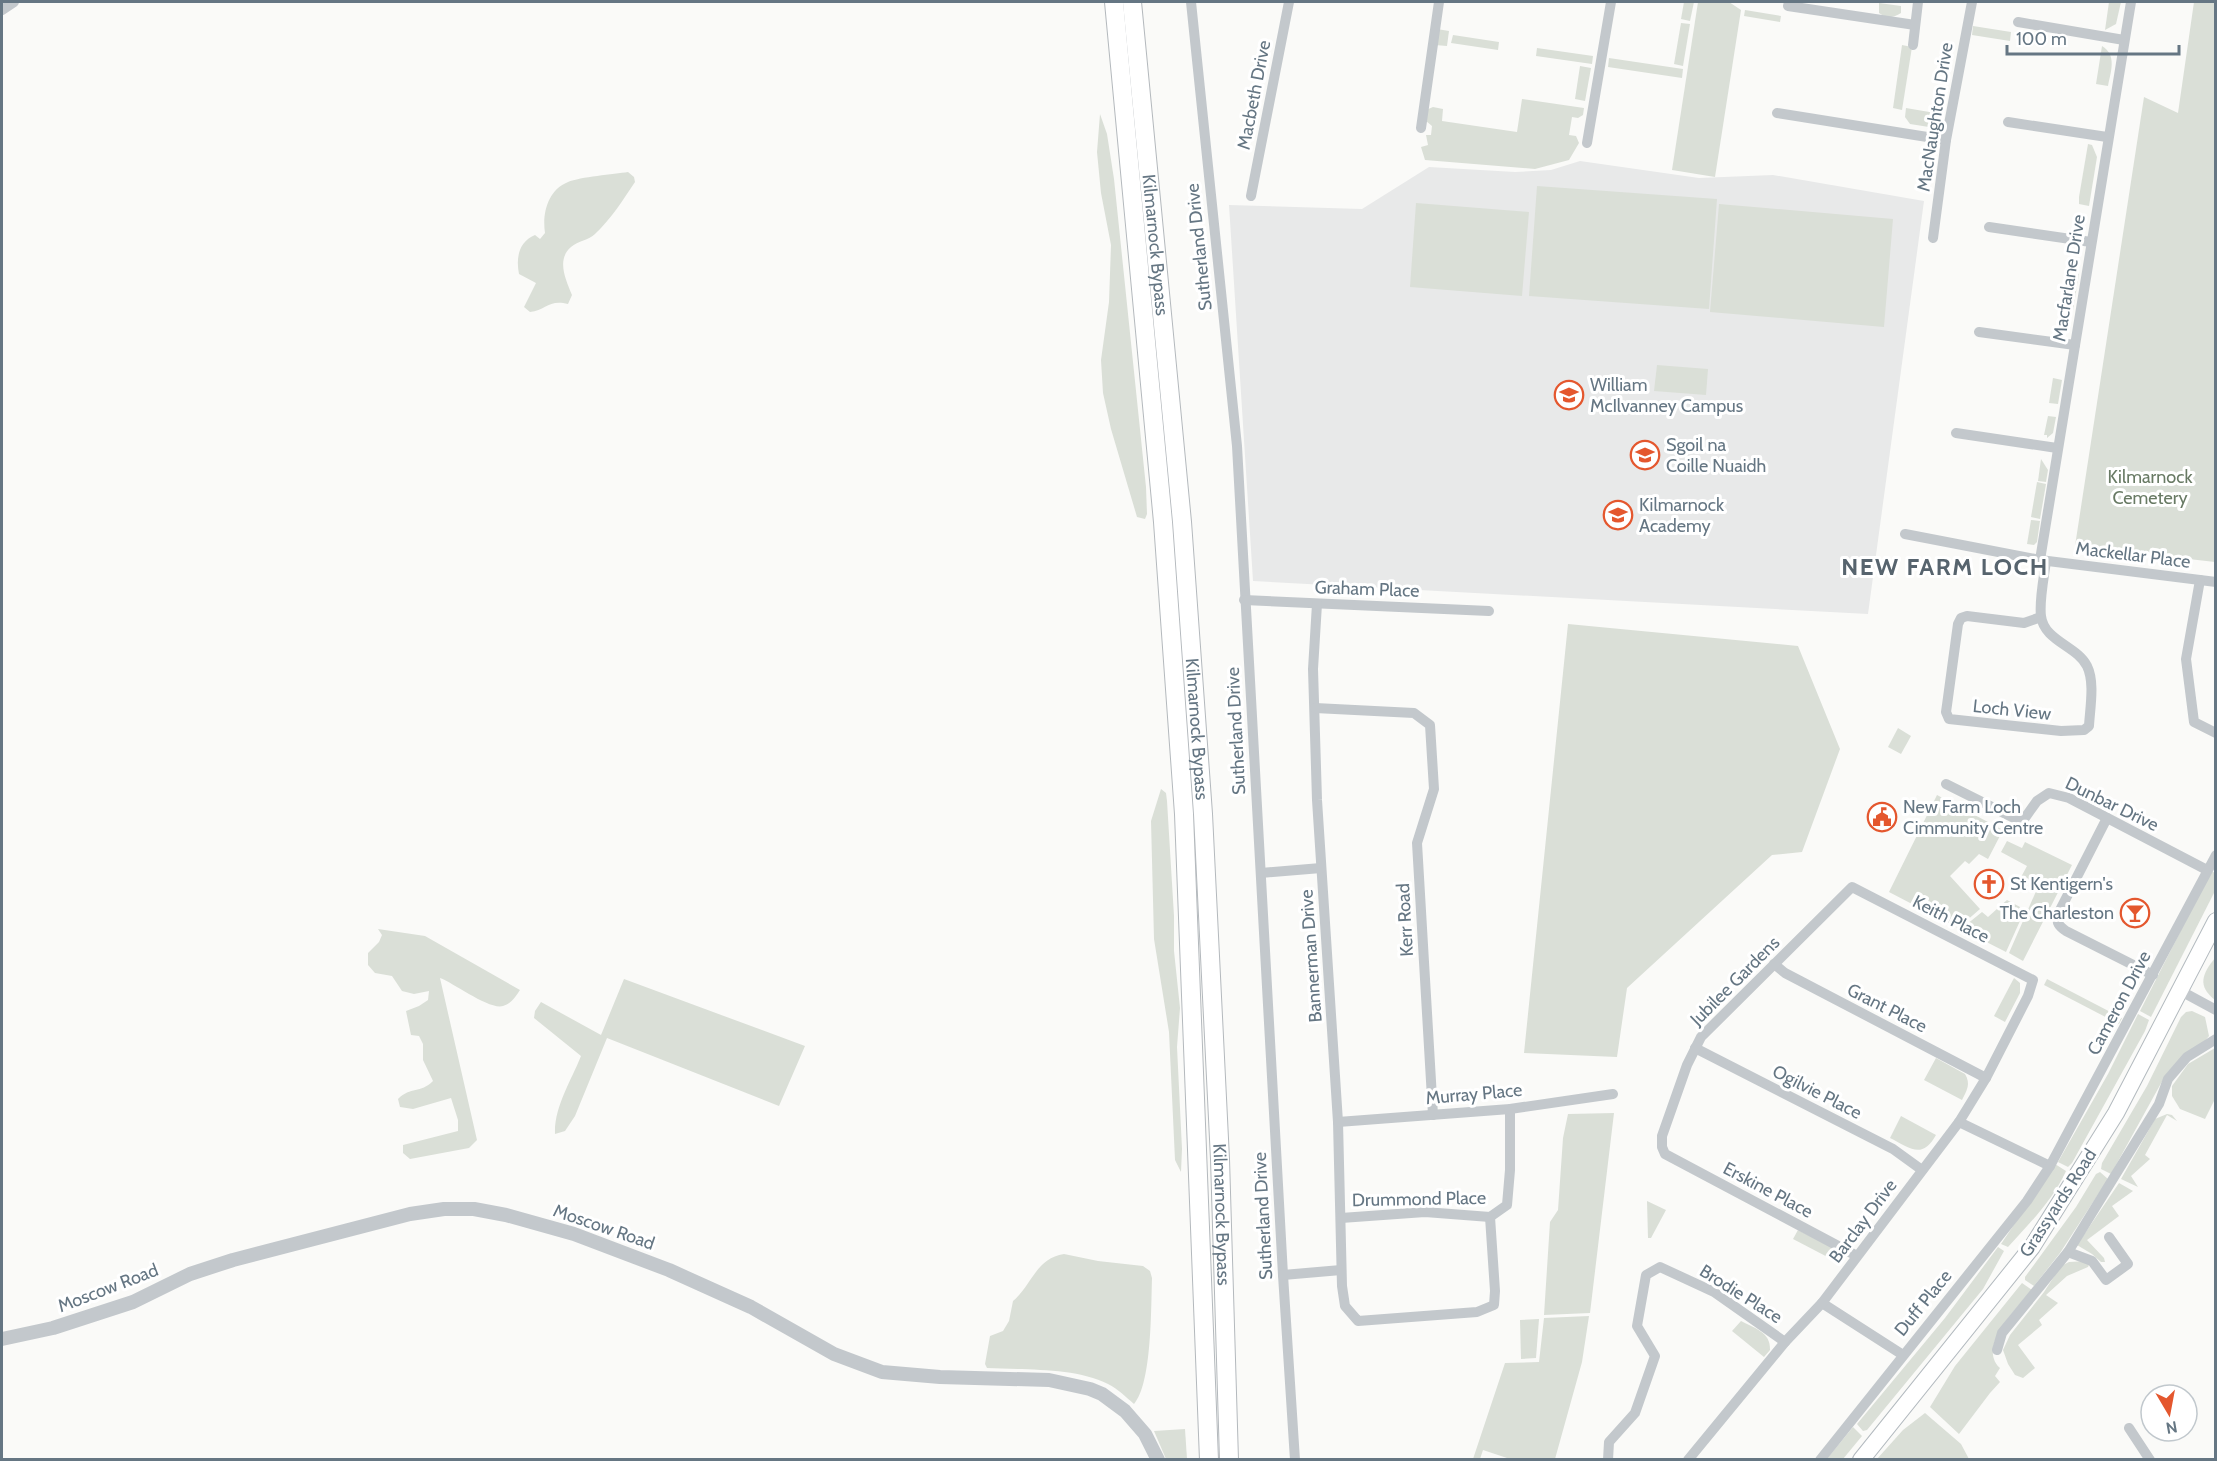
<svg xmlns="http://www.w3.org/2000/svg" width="2217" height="1461" viewBox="0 0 2217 1461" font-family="Cabin,sans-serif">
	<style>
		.built { fill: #e8e9e9 }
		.green { fill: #dadfd7 }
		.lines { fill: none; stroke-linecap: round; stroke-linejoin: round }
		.secondary-casing { stroke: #b3babf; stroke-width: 18 }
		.trunk-casing { stroke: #b4b9bd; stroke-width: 20 }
		.minor { stroke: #c3c8cc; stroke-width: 10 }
		.tertiary { stroke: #c3c8cc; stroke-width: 14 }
		.secondary { stroke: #fff; stroke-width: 16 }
		.trunk { stroke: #fff; stroke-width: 18 }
		.labels { text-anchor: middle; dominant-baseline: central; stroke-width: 6; stroke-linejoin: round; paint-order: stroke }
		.street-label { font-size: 18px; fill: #657683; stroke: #fff }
		.poi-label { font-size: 18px; fill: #657683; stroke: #fff; text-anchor: start }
		.park-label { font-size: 18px; fill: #687a64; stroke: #fff }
		.district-label { font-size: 24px; font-weight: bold; letter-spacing: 1.5px; fill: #57646e; stroke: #fff }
	</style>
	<rect width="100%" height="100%" fill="#fafaf8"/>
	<polygon class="built" points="1580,161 1699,178 1773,175 1924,201 1868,614 1253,581 1229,205 1362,209 1429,167 1515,172 1551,170"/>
	<g class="green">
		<polygon points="1684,2 1694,2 1690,21 1681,19"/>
		<polygon points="1698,2 1729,2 1741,10 1715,177 1672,170"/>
		<polygon points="2109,2 2121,2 2116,24 2105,30"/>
		<polygon points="2194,2 2216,2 2215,562 2075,546 2144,97 2178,113"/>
		<path d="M1879,3l22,3v7c-8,5 -14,6 -22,0z"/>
		<polygon points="1745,10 1781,16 1780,22 1744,16"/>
		<polygon points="1681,23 1690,24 1683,66 1674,64"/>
		<polygon points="1973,26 2011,32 2010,41 1972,35"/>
		<polygon points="1437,29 1449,31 1447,46 1435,45"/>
		<polygon points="1453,35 1499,42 1498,50 1451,43"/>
		<polygon points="1902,45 1912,47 1902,110 1893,108"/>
		<path d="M2102,46c15,9 9,25 6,40l-12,-2z"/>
		<polygon points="1537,48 1593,56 1592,64 1536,56"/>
		<polygon points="1609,58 1683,69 1682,78 1608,67"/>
		<polygon points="1580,66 1591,68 1585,101 1575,99"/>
		<polygon points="1522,99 1584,108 1583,115 1578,118 1572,117 1569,135 1576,136 1579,143 1569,160 1535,169 1425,160 1421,147 1428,145 1426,135 1431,135 1432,126 1426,121 1426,110 1433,107 1443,109 1442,121 1517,132"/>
		<polygon points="1906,108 1941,114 1940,120 1929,127 1910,124 1905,117"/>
		<polygon points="1100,114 1107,134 1114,179 1146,487 1147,514 1145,519 1137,517 1111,429 1103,393 1101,360 1109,302 1111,245 1101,193 1097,152"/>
		<polygon points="2088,144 2092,145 2097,157 2089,206 2079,204 2079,197"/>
		<path d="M628,172l6,5 1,5c-12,18 -24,37 -40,52 -6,6 -17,7 -24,13 -15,13 -5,33 1,48l-4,9c-19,-5 -22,6 -38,8l-6,-5 12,-24 -17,-9c-3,-15 -1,-32 16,-39l5,4 5,-6c-3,-20 3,-43 23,-51 12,-5 46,-8 60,-10z"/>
		<polygon points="1537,186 1717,199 1709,309 1529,296"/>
		<polygon points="1416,203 1529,212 1522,296 1410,287"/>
		<polygon points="1719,204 1893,219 1884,327 1710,312"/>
		<polygon points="2070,272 2079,274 2073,310 2064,308"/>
		<polygon points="1657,365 1708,369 1706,395 1654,391"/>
		<polygon points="2053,378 2062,380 2058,404 2049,403"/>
		<polygon points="2048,416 2056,417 2053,433 2047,438 2047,435 2044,435"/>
		<polygon points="2041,459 2048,470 2046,482 2038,481"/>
		<polygon points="2037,482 2046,484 2040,519 2031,517"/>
		<polygon points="2031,520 2040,521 2037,542 2034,545 2027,544"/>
		<polygon points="1568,624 1798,646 1840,749 1802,852 1772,855 1627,988 1617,1057 1524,1053"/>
		<polygon points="1898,728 1911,736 1901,754 1888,747"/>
		<polygon points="1161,789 1166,793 1167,801 1174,916 1174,951 1180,1008 1177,1047 1182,1149 1181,1172 1175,1160 1169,1032 1154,939 1151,821"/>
		<polygon points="1937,795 2003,830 1988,859 1979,854 1969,864 1965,861 1950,876 1980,909 1958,928 1889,892"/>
		<polygon points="2007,841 2022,848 2025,842 2072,865 2023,961 2009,953 2037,889 2020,879 2027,866 2001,852"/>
		<polygon points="2211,871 2215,873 2215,891 2151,1017 2140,1011"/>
		<polygon points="2007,900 2020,907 2019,909 2024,912 2006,952 1961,929 1982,912 1988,917"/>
		<path d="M378,929l47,7 95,54c-4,6 -9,14 -17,16 -14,4 -49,-23 -63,-28l37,162 -8,8 -59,11 -7,-6v-8l55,-14v-11l-7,-22 -38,11 -13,-2 -2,-8c13,-13 22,-5 35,-18l-10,-21v-16l-4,-8 -8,-1 -5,-24 13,-5 9,-6 1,-9 -15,3 -12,-3 -10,-15 -17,-3 -7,-8v-12l11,-11 3,-7z"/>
		<path d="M2215,958v42c-18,-14 -13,-26 0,-42z"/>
		<polygon points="2014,978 2020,983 2020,993 2005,1022 1994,1016"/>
		<path d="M624,979l181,67 -26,60 -172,-68 -32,78 -10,15 -10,3c-1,-27 16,-53 26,-78l-47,-38 1,-7 6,-9 60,33z"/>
		<polygon points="2047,979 2122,1018 2119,1024 2044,985"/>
		<path d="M2192,1011l13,6 4,19c-13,16 -30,21 -44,40l-54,98 -10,-5 1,-6 45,-77 34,-69 5,-5z"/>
		<polygon points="2138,1014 2149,1020 2145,1031 2072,1163 2068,1167 2058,1162 2108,1074"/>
		<polygon points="2215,1048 2215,1099 2205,1119 2180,1109 2172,1096 2172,1086 2188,1064"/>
		<path d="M1936,1058l29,16c6,10 2,16 -3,26l-38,-20z"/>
		<polygon points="1614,1113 1590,1313 1544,1315 1550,1222 1558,1210 1563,1138 1568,1114"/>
		<polygon points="2167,1114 2172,1115 2177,1121 2167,1115 2145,1155 2150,1159 2131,1176 2138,1187 2121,1179 2155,1119"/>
		<path d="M1901,1116l35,19c-14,25 -26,13 -46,3z"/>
		<path d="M2055,1164l11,7c-13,29 -37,53 -58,76l-7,-3z"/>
		<polygon points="2100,1172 2108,1179 2060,1253 2034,1286 2025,1280 2025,1277 2076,1207 2096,1174"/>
		<polygon points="2119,1183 2133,1191 2112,1206 2119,1216 2087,1240 2104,1258 2105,1262 2101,1262 2092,1254 2077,1245"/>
		<polygon points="1647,1201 1666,1210 1651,1238 1648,1238"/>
		<polygon points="1798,1230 1835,1249 1839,1263 1793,1239"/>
		<polygon points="1998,1247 2004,1251 1983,1289 1867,1430 1863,1431 1857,1424 1945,1318"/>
		<path d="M1064,1254l34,7 45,5 7,5 2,7c-1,30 0,106 -18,126 -8,-7 -16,-15 -26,-20 -33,-17 -84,-14 -121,-16l-2,-4 5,-28 13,-5 6,-10 4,-20c19,-16 23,-43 51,-47z"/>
		<polygon points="2087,1261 2090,1263 2088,1267 2067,1276 2046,1295 2058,1303 2039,1320 2042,1325 2018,1345 2035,1368 2023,1378 2015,1375 2008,1364 2003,1350 2010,1335 2044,1292 2061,1266 2069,1262"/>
		<path d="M2022,1283l10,7c-15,18 -55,56 -32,78l-5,8 5,6 -10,11 -31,41 -29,-27 25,-41z"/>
		<polygon points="1589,1316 1582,1362 1555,1459 1510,1459 1483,1450 1480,1459 1473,1459 1505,1363 1539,1362 1544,1318"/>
		<polygon points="1539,1319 1536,1358 1521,1359 1520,1320"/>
		<path d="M1741,1321c13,7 30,11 29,29l-6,7 -32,-26z"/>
		<polygon points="1925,1413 1961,1444 1969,1459 1877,1459 1903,1430"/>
		<polygon points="1853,1427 1862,1436 1843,1459 1826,1460"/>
		<polygon points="1185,1429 1187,1459 1166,1459 1154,1431"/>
	</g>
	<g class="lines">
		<g class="secondary-casing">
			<polyline id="secondary" points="1861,1460 2032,1247 2116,1113 2216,921"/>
		</g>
		<g class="trunk-casing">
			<g id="trunk">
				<polyline points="1114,2 1163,522 1184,814 1209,1460"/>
				<path id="s1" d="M1132,2l50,520 21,292 17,345 9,301"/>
			</g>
		</g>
		<g class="minor">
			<polyline points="1191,2 1237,446 1283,1275 1295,1460"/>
			<polyline points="1789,2 1788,6 1915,25"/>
			<polyline points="2,10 14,2"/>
			<polyline points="2018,22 2124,40"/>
			<polyline points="1913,45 1918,2"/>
			<polyline points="1777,113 1946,140"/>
			<polyline points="2008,122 2107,137"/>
			<polyline points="1421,128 1439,2"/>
			<polyline points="1587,143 1611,2"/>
			<polyline points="1251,196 1289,2"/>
			<polyline points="1989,227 2091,242"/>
			<polyline points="1933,238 1946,140 1972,2"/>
			<polyline points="1979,332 2075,345"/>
			<polyline points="1956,433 2057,448"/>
			<polyline points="1905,534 2040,560 2216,582"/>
			<polyline points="2040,560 2131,2"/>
			<polyline points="2200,580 2186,659 2194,722 2216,733"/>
			<polyline points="1244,600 1489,611"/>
			<polyline points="1317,604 1313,669 1317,800 1338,1122 1342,1286 1345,1306 1358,1321 1477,1312 1494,1305 1495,1291 1490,1217"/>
			<path d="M2041,617l-17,6 -57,-7 -6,2 -3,6 -11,81 -1,7 3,7 112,12 23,-1 5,-4c1,-18 6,-44 -2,-60 -10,-20 -43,-25 -46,-50 -2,-15 3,-39 5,-55"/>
			<polyline points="1315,708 1414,713 1430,725 1434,789 1417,843 1433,1115"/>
			<polyline points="1946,784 2022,822 2037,801 2049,793 2069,798 2207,870"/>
			<path d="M2107,818l-49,96c-2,9 1,12 8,17l87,44"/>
			<polyline points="1261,873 1321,868"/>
			<polyline points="1774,964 1785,973 1986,1078"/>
			<polyline points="2179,990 2216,1010"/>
			<polyline points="1695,1048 1893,1149 1922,1170"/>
			<polyline points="1338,1122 1510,1109 1613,1094"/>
			<polyline points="1959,1122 2050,1166"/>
			<polyline points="1341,1218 1425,1212 1490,1217 1507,1205 1510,1170 1510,1109"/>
			<polyline points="2068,1252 2092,1261 2106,1280 2128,1264 2109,1237"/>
			<polyline points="1283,1275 1341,1270"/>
			<polyline points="1822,1303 1903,1355"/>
			<polyline points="1997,1350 2002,1333 2068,1252 2159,1104 2168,1079 2187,1057 2216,1039"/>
			<polyline points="2129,1428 2150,1460"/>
			<polyline points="1608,1460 1609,1442 1635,1413 1655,1356 1637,1326 1646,1275 1660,1267 1714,1292 1785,1342"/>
			<polyline points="1688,1460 1785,1342 1822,1303 1959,1122 1986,1078 2028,996 2033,980 1852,887 1701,1037 1687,1065 1662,1136 1662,1147 1665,1154 1857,1256"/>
			<polyline points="1820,1460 2027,1201 2050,1166 2216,855"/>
		</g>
		<polyline class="tertiary" points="2,1339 53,1328 133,1302 190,1274 233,1260 410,1214 444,1209 474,1209 506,1215 574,1234 669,1270 751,1307 834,1354 882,1372 940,1377 1049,1380 1090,1389 1102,1394 1125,1411 1145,1434 1158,1460"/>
		<use href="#secondary" class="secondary"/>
		<use href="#trunk" class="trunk"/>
	</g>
	<defs>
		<g id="school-ring" transform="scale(1.5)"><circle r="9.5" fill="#fff" stroke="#e4572e" stroke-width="1.5"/><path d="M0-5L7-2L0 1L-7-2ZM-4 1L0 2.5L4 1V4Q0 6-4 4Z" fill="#e4572e"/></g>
		<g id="civic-ring" transform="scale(1.5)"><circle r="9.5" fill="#fff" stroke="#e4572e" stroke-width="1.5"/><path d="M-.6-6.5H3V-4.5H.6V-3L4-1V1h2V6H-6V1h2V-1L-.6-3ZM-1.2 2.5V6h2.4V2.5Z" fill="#e4572e"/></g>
		<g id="church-ring" transform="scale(1.5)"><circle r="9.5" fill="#fff" stroke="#e4572e" stroke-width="1.5"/><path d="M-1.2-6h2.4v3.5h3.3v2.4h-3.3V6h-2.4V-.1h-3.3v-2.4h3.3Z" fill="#e4572e"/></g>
		<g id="bar-ring" transform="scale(1.5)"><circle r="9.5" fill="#fff" stroke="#e4572e" stroke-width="1.5"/><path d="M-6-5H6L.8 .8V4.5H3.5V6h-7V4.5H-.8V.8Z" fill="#e4572e"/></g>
	</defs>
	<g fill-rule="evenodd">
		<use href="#school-ring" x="1569" y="395"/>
		<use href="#school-ring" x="1645" y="455"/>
		<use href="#school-ring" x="1618" y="515"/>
		<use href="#civic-ring" x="1882" y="817"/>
		<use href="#church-ring" x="1989" y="884"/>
		<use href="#bar-ring" x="2135" y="913"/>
	</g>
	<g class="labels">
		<g class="street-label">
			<text transform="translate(1254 95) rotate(-79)">Macbeth Drive</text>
			<text transform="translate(1935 117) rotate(-81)">MacNaughton Drive</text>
			<text stroke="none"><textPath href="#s1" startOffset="244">Kilmarnock Bypass</textPath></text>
			<text transform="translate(1199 247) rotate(-96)">Sutherland Drive</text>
			<text transform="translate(2069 278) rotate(-81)">Macfarlane Drive</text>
			<text transform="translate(2133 555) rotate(7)">Mackellar Place</text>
			<text transform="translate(1367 589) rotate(2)">Graham Place</text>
			<text transform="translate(2012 710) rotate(6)">Loch View</text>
			<text stroke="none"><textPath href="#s1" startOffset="730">Kilmarnock Bypass</textPath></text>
			<text transform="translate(1236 731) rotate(-93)">Sutherland Drive</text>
			<text transform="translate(2112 804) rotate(26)">Dunbar Drive</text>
			<text transform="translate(1951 919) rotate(27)">Keith Place</text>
			<text transform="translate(1405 920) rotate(-93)">Kerr Road</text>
			<text transform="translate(1311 956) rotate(-94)">Bannerman Drive</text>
			<text transform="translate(1735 981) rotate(-45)">Jubilee Gardens</text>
			<text transform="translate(2119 1003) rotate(-62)">Cameron Drive</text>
			<text transform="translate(1887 1008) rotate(27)">Grant Place</text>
			<text transform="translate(1817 1092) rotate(27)">Ogilvie Place</text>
			<text transform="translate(1474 1094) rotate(-5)">Murray Place</text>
			<text transform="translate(1768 1190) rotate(28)">Erskine Place</text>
			<text transform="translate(1419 1199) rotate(-1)">Drummond Place</text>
			<text transform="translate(2058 1203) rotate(-57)">Grassyards Road</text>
			<text stroke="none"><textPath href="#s1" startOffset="1216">Kilmarnock Bypass</textPath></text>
			<text transform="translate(1263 1216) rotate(-93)">Sutherland Drive</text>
			<text transform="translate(1863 1221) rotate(-53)">Barclay Drive</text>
			<text transform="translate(604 1227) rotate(19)">Moscow Road</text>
			<text transform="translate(108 1288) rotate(-21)">Moscow Road</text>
			<text transform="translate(1741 1294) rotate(32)">Brodie Place</text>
			<text transform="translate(1923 1303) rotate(-51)">Duff Place</text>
		</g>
		<g class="poi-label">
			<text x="1590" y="385">William<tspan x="1590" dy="21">McIlvanney Campus</tspan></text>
			<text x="1666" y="445">Sgoil na<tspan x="1666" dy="21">Coille Nuaidh</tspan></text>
			<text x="1639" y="505">Kilmarnock<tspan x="1639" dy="21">Academy</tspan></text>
			<text x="1903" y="807">New Farm Loch<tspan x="1903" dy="21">Cimmunity Centre</tspan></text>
			<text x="2010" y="884">St Kentigern's</text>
			<text x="2114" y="913" text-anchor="end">The Charleston</text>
		</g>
		<g class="park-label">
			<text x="2150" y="477">Kilmarnock<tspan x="2150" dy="21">Cemetery</tspan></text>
		</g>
		<g class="district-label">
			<text x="1945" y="566">NEW FARM LOCH</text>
		</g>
	</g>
	<rect width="2217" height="1461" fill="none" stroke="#657683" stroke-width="6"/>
	<g transform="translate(2169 1413) rotate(170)"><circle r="28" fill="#ffffff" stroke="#c1c8cd" stroke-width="1.5"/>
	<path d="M0-4.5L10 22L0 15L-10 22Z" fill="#e4572e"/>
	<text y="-9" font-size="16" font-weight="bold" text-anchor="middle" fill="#657683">N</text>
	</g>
	<path d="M2007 45v9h172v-9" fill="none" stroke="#657683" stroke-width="3"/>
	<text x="2016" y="45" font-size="18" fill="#657683" stroke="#ffffff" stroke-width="4.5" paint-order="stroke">100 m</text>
</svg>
